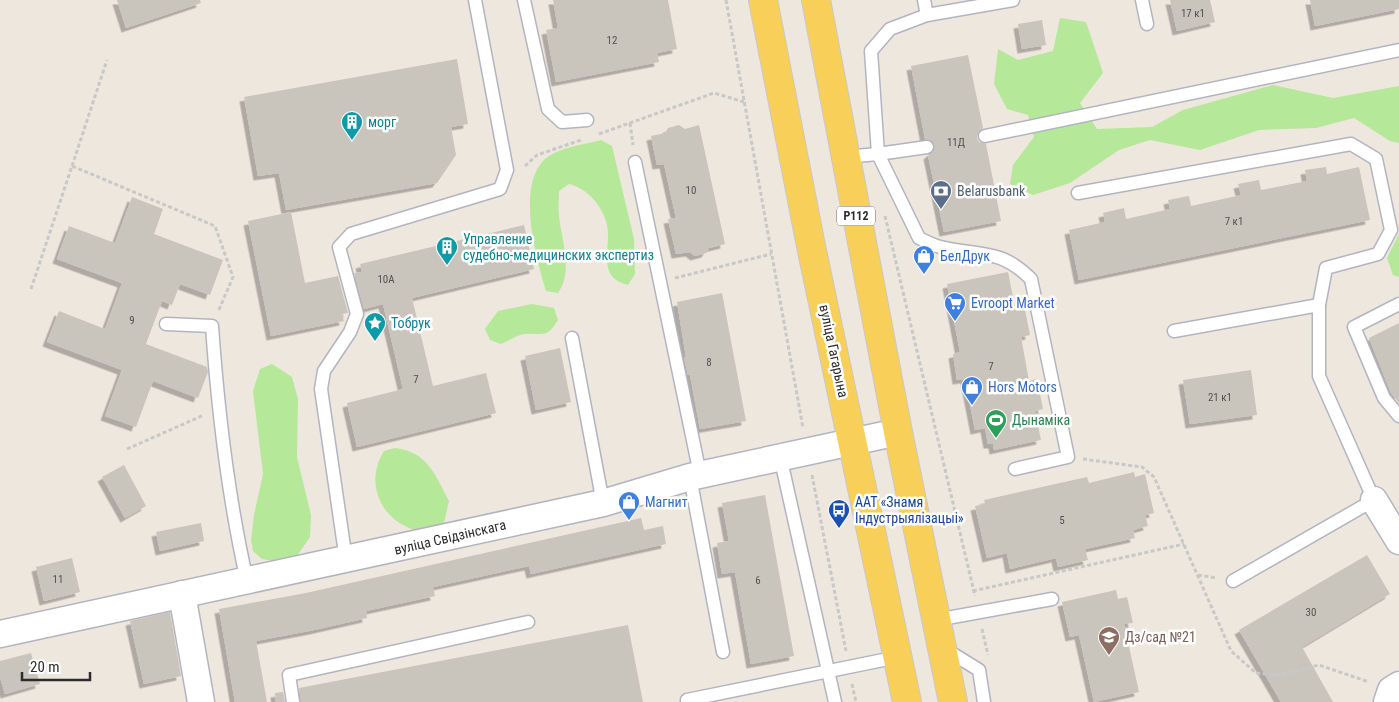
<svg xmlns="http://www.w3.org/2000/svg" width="1399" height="702" viewBox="0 0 1399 702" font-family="'Roboto Condensed',sans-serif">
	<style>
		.green { fill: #b5e898 }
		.building { fill: #c9c5bc; filter: url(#shadow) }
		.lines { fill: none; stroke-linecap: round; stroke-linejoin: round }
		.service-casing { stroke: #b2b5c0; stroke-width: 15 }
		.minor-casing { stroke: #b2b5c0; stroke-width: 29 }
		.primary-casing { stroke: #c8c8c8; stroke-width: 30 }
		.path { stroke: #c8c8c8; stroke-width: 3; stroke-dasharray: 4 2.5; stroke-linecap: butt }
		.service { stroke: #fff; stroke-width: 12 }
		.minor { stroke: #fff; stroke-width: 26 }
		.primary { stroke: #f8d059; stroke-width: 28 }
		.labels { text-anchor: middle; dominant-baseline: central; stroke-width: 5; stroke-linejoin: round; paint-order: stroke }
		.number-label { font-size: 11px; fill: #535250 }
		.shield { fill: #fff; stroke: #6b6b6b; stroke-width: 1 }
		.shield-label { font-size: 12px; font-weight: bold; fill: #2c2c2c }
		.culture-label { font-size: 14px; fill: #0d838f; stroke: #fff; text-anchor: start }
		.service-label { font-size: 14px; fill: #4e5e75; stroke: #fff; text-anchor: start }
		.shop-label { font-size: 14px; fill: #366cbe; stroke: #fff; text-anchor: start }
		.street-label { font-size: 14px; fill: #2c2c2c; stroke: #fff }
		.leisure-label { font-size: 14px; fill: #27864d; stroke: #fff; text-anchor: start }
		.transit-label { font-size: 14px; fill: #164399; stroke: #fff; text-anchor: start }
		.education-label { font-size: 14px; fill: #785e54; stroke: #fff; text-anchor: start }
	</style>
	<defs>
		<filter id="shadow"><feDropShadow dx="-4.5" dy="4.5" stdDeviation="0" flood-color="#0004"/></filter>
	</defs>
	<rect width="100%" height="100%" fill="#eee7de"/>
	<g class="green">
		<polygon points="1060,18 1086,22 1103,73 1080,103 1097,129 1152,127 1183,110 1273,85 1333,98 1399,86 1399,143 1390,141 1354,118 1316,128 1259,130 1200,150 1150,140 1119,150 1070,183 1033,195 1010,184 1013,165 1034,137 1028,115 1007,109 994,84 998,49 1018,60 1053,51"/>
		<path d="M601,140l11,6 22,93 1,35 -7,11c-33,-8 -16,-38 -21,-60 -4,-19 -20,-37 -38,-41l-10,7c0,8 -1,16 0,24 2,25 15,55 -1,78l-12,-2c-10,-33 -29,-102 -3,-130 14,-14 40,-16 58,-21z"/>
		<polygon points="1399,234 1399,277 1393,275 1387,258"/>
		<path d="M532,304l22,4 4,12c-12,20 -16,12 -34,14 -7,1 -16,7 -23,10l-11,-4 -5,-11 13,-18z"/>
		<polygon points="272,364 292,377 298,399 297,457 311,515 310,537 297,556 274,561 262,559 253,551 251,540 254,515 263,474 253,391 260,369"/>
		<path d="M395,448c33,4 40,27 54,53l-5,22 -7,9c-45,4 -78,-41 -53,-81z"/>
	</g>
	<g class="building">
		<polygon points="117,0 200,0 201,3 126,28"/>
		<polygon points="553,0 668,0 677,49 657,53 659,62 556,82 546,30 558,28"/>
		<polygon points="1170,0 1210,0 1215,22 1177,31"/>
		<polygon points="1310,0 1399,0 1399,9 1315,26"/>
		<polygon points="1042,20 1046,45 1022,49 1018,24"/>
		<polygon points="968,55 983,128 978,133 977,138 979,142 986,144 1001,221 944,232 928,155 934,150 935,145 930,140 925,139 911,66"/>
		<polygon points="457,59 468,124 451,127 456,155 437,183 286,210 279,173 258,176 244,97"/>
		<polygon points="679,125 685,129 699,125 725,244 709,248 706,253 695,256 690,252 676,254 668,219 676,218 664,164 657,165 651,136 665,133 668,128"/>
		<polygon points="1326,167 1327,174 1359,167 1370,220 1079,280 1069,230 1105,222 1103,213 1124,208 1126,219 1170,209 1168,200 1189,196 1191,206 1241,195 1238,184 1259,180 1261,190 1307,181 1305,170"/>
		<polygon points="132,197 163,209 154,234 223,260 210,295 180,284 172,305 162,301 146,344 207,367 208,372 198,398 153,381 136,427 105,416 122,370 47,342 59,311 105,329 122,283 57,259 69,226 115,243"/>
		<polygon points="291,212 305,283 338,276 348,313 342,314 344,321 271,336 248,221"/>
		<polygon points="524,225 534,269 412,298 433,386 486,373 496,413 357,447 347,403 403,389 383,304 364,309 354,273 362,272 360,264"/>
		<polygon points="1008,272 1015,307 1024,305 1030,335 1021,337 1029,381 1037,379 1043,409 1035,411 1041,440 994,450 993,444 988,444 985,428 975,430 965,379 957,380 953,354 960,352 947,284"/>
		<polygon points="722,293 746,421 700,429 690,375 688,375 684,357 686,357 677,302"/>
		<polygon points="1399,323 1399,403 1391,393 1369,338"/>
		<polygon points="560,348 571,402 536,410 525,356"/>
		<polygon points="1251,370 1257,415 1190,424 1183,380"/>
		<polygon points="124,465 146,506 125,518 102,477"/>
		<polygon points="1134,472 1135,477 1145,474 1154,513 1145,515 1148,526 1133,530 1135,538 1085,549 1088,560 1058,567 1056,558 1010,569 1007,553 987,558 975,506 985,504 984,500 1087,477 1089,483"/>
		<polygon points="765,495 794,656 751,664 735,572 722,574 717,543 729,541 722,503"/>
		<polygon points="641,518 644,530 663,526 666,544 531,574 529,566 433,587 435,596 366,611 367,618 314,630 256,641 267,702 235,702 219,609 306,593"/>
		<polygon points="201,523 204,541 160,551 156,532"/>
		<polygon points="1367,555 1390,594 1302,647 1333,702 1281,702 1239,630"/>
		<polygon points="72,558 80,592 44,601 36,567"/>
		<polygon points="1116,590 1118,599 1127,597 1133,623 1124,624 1139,692 1094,702 1079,635 1070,637 1062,602"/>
		<polygon points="170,612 181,676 144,684 130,621"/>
		<polygon points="628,625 643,702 301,702 299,688"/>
		<polygon points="31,653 40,684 5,694 0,677 0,661"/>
		<polygon points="283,692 285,702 276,702 275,693"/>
	</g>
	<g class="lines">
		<g class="service-casing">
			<g id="service">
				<polyline points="524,0 548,109 562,122 587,120"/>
				<polyline points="924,0 927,15"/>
				<polyline points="1142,0 1147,24"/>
				<polyline points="985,136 1399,50"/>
				<polyline points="927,147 878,154 871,51 890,29 927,15 1013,0"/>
				<path d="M844,157l34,-3 41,84c8,4 17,9 26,10 37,8 56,1 86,31l37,178 -53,12"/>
				<polyline points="635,162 700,474"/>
				<polyline points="1078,193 1351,144 1376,159 1391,230 1378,254 1326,268 1319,305"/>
				<polyline points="1399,304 1354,327 1384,398 1399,416"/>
				<path d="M166,324l46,2c6,86 16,171 35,255"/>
				<polyline points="1174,331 1319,305 1319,376 1374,500 1233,581"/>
				<polyline points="572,338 603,503"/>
				<polyline points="780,456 835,702"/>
				<polyline points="690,477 723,652"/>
				<polyline points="346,560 321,389 324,371 350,332 357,314 339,247 351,234 500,189 507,170 475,0"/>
				<polyline points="936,620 1052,599"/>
				<polyline points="945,649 979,670 984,702"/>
				<polyline points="293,702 289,675 528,622"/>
				<polyline points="688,702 687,700 898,657"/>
			</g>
		</g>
		<g class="minor-casing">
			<g id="minor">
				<polyline points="1374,500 1399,541"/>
				<polyline points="182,594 201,702"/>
				<polyline points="0,634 603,503 690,477 898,432"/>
				<polyline points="1387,702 1391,690 1399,685"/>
			</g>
		</g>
		<g class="primary-casing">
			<g id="primary">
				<polyline points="763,0 811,246 907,702"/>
				<polyline points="816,0 898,432 953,702"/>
			</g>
		</g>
		<g class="path">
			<polyline points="726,0 803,428"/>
			<polyline points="630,123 633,145"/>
			<polyline points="599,134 714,93 744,102"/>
			<polyline points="72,166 107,60"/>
			<polyline points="525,166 537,155 581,140"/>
			<polyline points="885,216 975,596"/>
			<polyline points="675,278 771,254"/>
			<polyline points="31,289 72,166 215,226 233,277 218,312"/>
			<polyline points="127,449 204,415"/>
			<polyline points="1083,459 1142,467 1154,477 1231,651 1256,673 1278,675 1319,665 1369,682"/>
			<polyline points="812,475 846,651"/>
			<polyline points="1198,575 1217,578"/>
			<polyline points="973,591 1184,544"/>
			<polyline points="982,629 988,655"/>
			<polyline points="852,684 856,702"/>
		</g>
		<use href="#service" class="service"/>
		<use href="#minor" class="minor"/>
		<use href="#primary" class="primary"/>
	</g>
	<defs>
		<g id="building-pin" transform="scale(1.125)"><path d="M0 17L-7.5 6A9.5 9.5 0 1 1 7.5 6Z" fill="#0f9aa8" stroke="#fff"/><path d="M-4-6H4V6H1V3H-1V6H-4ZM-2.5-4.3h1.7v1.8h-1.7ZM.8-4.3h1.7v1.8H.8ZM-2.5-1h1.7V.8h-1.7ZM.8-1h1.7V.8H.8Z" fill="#fff"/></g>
		<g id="bank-pin" transform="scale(1.125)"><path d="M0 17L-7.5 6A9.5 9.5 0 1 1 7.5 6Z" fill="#5c6f8a" stroke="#fff"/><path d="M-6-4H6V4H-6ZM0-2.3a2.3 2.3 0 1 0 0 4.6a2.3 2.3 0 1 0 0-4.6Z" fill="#fff"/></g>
		<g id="shop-pin" transform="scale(1.125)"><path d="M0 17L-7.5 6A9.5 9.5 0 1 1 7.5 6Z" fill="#3f7fe0" stroke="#fff"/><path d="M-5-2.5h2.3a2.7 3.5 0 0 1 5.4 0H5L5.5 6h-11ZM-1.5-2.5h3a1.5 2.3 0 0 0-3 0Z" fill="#fff"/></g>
		<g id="supermarket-pin" transform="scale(1.125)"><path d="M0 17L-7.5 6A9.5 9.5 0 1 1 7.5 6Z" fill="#3f7fe0" stroke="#fff"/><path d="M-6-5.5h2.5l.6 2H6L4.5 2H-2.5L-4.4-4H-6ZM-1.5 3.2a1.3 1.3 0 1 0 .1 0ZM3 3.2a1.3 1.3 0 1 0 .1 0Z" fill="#fff"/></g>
		<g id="sight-pin" transform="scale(1.125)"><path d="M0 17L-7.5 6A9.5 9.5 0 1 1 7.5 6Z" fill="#0f9aa8" stroke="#fff"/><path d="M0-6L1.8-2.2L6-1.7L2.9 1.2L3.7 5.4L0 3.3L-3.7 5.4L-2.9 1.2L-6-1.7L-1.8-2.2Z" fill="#fff"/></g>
		<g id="stadium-pin" transform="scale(1.125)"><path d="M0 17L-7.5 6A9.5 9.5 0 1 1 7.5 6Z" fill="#2e9e5b" stroke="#fff"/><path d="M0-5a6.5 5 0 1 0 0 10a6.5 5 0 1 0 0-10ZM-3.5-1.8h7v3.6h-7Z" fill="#fff"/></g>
		<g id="bus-pin" transform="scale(1.125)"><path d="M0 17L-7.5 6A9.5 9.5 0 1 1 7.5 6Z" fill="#1a4fb4" stroke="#fff"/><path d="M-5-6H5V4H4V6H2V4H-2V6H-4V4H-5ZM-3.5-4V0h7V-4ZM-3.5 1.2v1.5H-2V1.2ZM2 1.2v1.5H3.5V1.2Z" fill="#fff"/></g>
		<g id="school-pin" transform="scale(1.125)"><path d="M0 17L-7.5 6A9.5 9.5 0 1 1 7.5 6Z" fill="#8d6e63" stroke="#fff"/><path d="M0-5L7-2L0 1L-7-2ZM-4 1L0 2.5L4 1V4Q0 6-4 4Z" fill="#fff"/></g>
	</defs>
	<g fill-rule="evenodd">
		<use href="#building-pin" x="352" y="122"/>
		<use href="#bank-pin" x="941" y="191"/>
		<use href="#building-pin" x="447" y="247"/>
		<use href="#shop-pin" x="924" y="256"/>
		<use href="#supermarket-pin" x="955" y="303"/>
		<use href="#sight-pin" x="375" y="323"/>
		<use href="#shop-pin" x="972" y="387"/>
		<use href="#stadium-pin" x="996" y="420"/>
		<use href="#shop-pin" x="629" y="502"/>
		<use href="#bus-pin" x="839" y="510"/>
		<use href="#school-pin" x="1109" y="637"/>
	</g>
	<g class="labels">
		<g class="number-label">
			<text x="1193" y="13">17 к1</text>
			<text x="612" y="40">12</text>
			<text x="956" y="142">11Д</text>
			<text x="691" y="190">10</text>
			<text x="1234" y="221">7 к1</text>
			<text x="386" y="279">10А</text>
			<text x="132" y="320">9</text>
			<text x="709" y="362">8</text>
			<text x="991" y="366">7</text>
			<text x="416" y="379">7</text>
			<text x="1220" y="397">21 к1</text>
			<text x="1062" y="520">5</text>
			<text x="58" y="579">11</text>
			<text x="758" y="580">6</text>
			<text x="1311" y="612">30</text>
		</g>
		<rect class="shield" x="837" y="206.5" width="38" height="19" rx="4"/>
		<g class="shield-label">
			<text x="856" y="216">Р112</text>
		</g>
		<g class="culture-label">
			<text x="368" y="122">морг</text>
			<text x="463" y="239">Управление<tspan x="463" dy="16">судебно-медицинских экспертиз</tspan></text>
			<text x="391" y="323">Тобрук</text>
		</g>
		<g class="service-label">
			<text x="957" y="191">Belarusbank</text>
		</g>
		<g class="shop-label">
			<text x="940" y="256">БелДрук</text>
			<text x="971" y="303">Evroopt Market</text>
			<text x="988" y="387">Hors Motors</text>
			<text x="645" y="502">Магнит</text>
		</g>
		<g class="street-label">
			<text transform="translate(834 351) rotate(78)">вуліца Гагарына</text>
			<text transform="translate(450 537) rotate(-13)">вуліца Свідзінскага</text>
		</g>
		<g class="leisure-label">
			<text x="1012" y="420">Дынаміка</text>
		</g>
		<g class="transit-label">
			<text x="855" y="502">ААТ «Знамя<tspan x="855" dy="16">Індустрыялізацыі»</tspan></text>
		</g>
		<g class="education-label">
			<text x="1125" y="637">Дз/сад №21</text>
		</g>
	</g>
	<path d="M22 672v8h68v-8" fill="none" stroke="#2c2c2c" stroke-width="2.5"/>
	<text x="30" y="672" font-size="15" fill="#2c2c2c" stroke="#ffffff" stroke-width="4" paint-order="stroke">20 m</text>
</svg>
